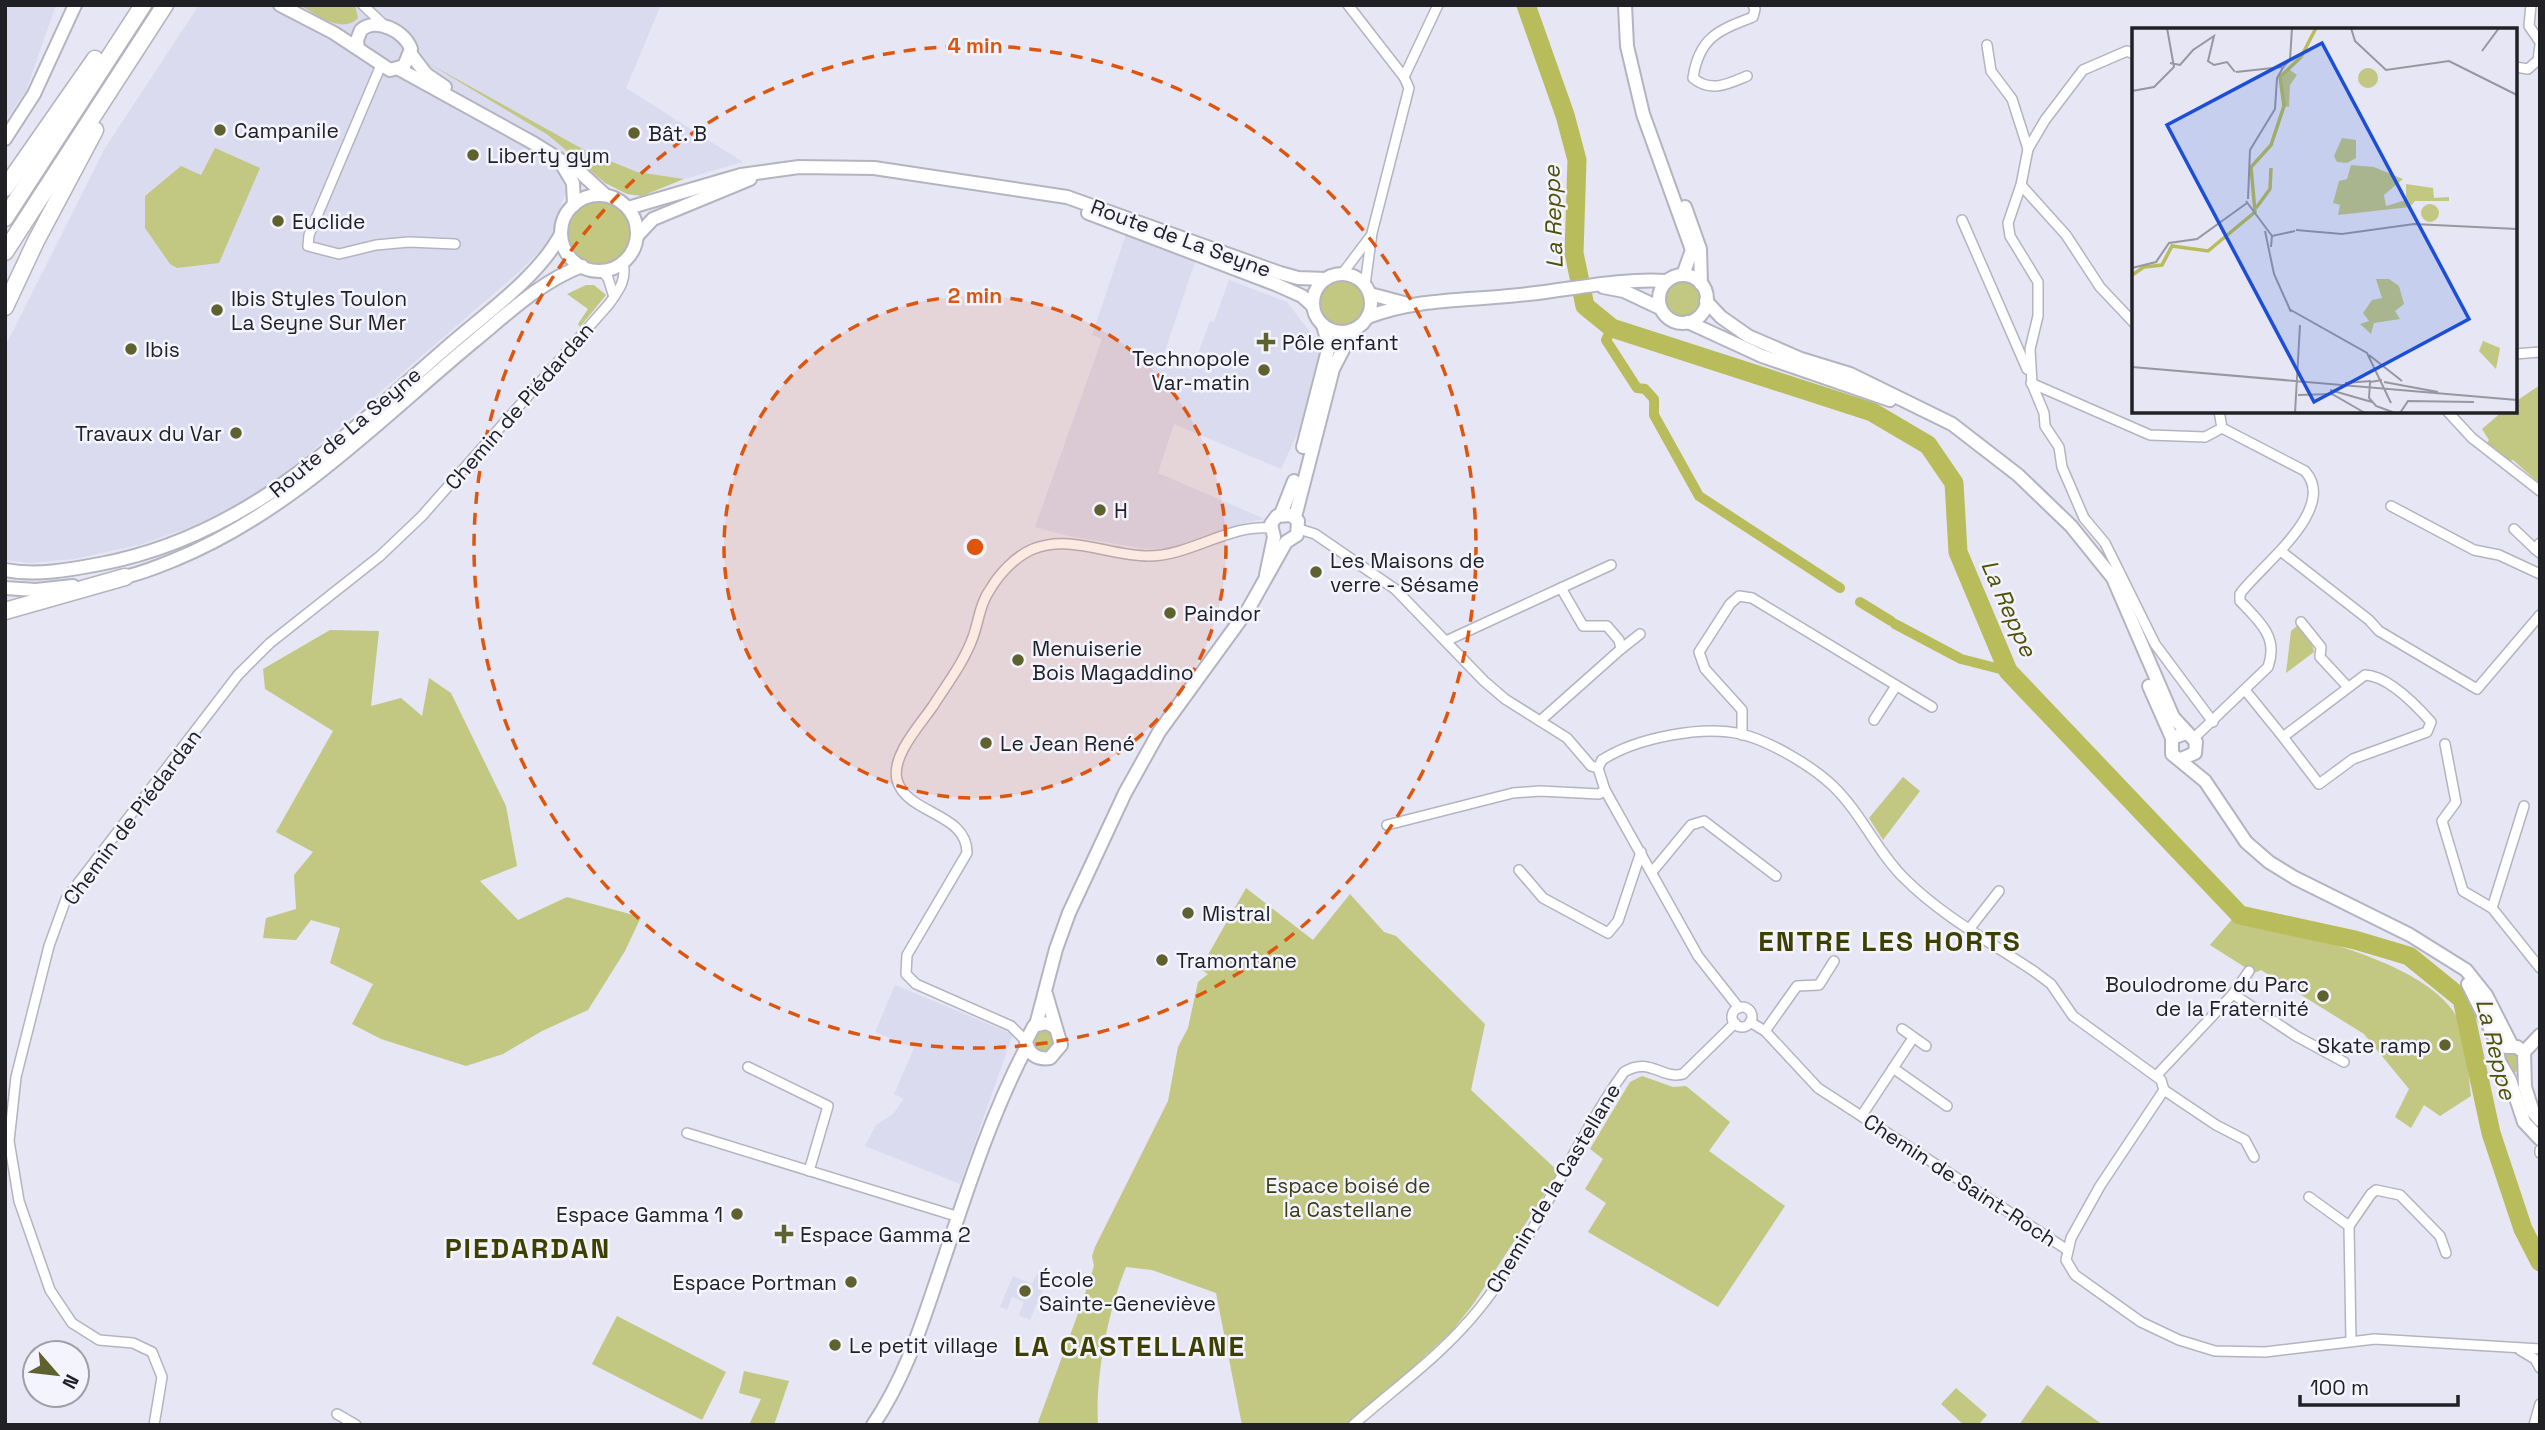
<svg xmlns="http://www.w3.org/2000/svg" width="2545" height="1430" viewBox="0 0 2545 1430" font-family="'Space Grotesk',sans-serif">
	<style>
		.built { fill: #dbdbf0 }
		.green { fill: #c2c782 }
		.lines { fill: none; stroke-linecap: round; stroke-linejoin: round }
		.canal { stroke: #b8bc5b; stroke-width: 10 }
		.river { stroke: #b8bc5b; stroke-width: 19 }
		.street-casing { stroke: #b4b4c1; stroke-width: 12 }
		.secondary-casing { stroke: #b4b4c1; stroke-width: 16 }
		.highway-casing { stroke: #b4b4c1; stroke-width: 19 }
		.street { stroke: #fff; stroke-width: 9 }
		.secondary { stroke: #fff; stroke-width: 12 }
		.highway { stroke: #fff; stroke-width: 16 }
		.ring { fill: none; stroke: #de560d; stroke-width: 3.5; stroke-dasharray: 12 9 }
		.poi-dot { fill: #5f622f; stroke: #f4f4ff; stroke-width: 2.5 }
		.labels { text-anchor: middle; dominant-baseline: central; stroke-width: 5; stroke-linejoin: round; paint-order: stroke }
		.poi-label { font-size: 21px; fill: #202025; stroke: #f4f4ff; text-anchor: start }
		.street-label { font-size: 21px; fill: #202025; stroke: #f4f4ff }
		.park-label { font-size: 21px; fill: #3c3d14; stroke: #f4f4ff }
		.water-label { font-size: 23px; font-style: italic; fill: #4f5104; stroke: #f4f4ff }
		.district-label { font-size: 28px; font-weight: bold; letter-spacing: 2px; fill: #3e4000; stroke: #f4f4ff }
		.inset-river { fill: none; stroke: #b8bc5b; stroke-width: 3.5 }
		.inset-road { fill: none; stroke: #9797a1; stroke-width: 2 }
		.view { fill: #1d4ed8; fill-opacity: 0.15; stroke: #1d4ed8; stroke-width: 3.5 }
		.inset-edge { fill: none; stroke: #202025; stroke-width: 3.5 }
		.centre { fill: #de560d; stroke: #f4f4ff; stroke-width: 3.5 }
		.ring-label { font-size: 21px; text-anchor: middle; font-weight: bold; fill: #de560d; stroke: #f4f4ff; stroke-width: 5; stroke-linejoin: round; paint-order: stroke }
	</style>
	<rect width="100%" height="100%" fill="#e6e6f4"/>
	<g class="built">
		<polygon points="5,5 56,5 26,91 5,121"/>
		<polygon points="199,5 661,5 626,88 743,162 684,179 644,180 596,162 564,197 549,242 520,271 261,495 191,527 139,545 74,559 30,563 5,560 5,347 105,148"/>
		<polygon points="1126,234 1195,262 1162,360 1192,370 1210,321 1214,322 1229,280 1287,302 1322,348 1299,430 1281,469 1174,424 1158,473 1265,519 1244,523 1175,548 1146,549 1069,536 1035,527 1102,339 1092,335"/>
		<polygon points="895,985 1013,1034 960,1184 865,1146 876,1125 893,1114 904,1099 894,1094 914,1048 875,1032"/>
		<polygon points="1037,1274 1048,1278 1030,1320 1019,1315 1024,1302 1012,1297 1007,1310 1000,1307 1013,1276 1032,1284"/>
	</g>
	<g class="green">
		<path d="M300,5h55l3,13c-16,17 -42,-4 -58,-13z"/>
		<polygon points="428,63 588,152 637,172 684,179 642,196 627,194 605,183 548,135"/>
		<polygon points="215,148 260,168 219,263 177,268 170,264 145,228 145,196 181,166 201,175"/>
		<circle cx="599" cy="233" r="38"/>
		<circle cx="1342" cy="303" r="29"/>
		<circle cx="1683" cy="299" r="24"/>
		<polygon points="586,285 594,285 606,295 580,327 578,324 588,309 567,294"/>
		<polygon points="2540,385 2540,484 2513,460 2510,461 2487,443 2489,440 2482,429 2503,411 2515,411 2515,402"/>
		<polygon points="2297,626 2312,644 2314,652 2286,673 2291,631"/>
		<polygon points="330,630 379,631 371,706 401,698 422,716 429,678 451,693 506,806 517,866 480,881 518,920 567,897 641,917 625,951 588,1010 542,1031 503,1054 466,1066 381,1039 352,1024 373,984 330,963 340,928 311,920 296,940 263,938 266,918 296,909 294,875 313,852 276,832 333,731 265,689 263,669"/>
		<polygon points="1903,777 1920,791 1883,840 1869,818"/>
		<path d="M1246,888l67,52 37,-46 34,38 12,4 89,88 -14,66 88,82 -85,131 -22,28 -102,94h-108l-26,-132 -64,-23 -26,-3c-18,44 -31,110 -28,158h-61l46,-125 11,-34 -2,-10 3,-9 73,-146 10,-54 10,-19 10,-46 10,-8 -8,-5z"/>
		<path d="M2234,917c59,17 205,45 227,109 7,21 7,48 10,70l-31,20 -16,-11 -13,23 -16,-11 14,-28 -45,-55 -103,-64 -7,3 -44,-28z"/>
		<circle cx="1044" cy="1041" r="10"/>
		<polygon points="2521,1049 2519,1071 2510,1073 2500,1052"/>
		<polygon points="1642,1076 1673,1087 1686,1086 1730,1122 1709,1151 1785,1206 1718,1307 1588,1232 1606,1203 1585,1189 1603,1159 1590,1149 1630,1082"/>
		<polygon points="617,1316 726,1372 702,1420 592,1364"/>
		<polygon points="744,1371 789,1381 774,1425 749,1425 761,1399 739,1393"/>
		<polygon points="2047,1385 2103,1425 2019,1425"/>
		<polygon points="1956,1388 1987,1415 1978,1425 1964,1425 1941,1404"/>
	</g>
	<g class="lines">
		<g class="canal">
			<polyline points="1612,328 1606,340 1637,388 1645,389 1654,399 1654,415 1699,496 1840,588"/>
			<polyline points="1860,602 1891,621"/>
			<polyline points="1895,624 1961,659 2008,671"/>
		</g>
		<polyline class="river" points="1526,5 1565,115 1577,160 1574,253 1585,306 1612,328 1872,412 1928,445 1954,483 1958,552 2008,671 2240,915 2355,940 2409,956 2462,999 2491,1133 2523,1229 2540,1262"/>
		<g class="street-casing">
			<g id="street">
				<polyline points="363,5 385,26"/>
				<polyline points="1348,5 1404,77 1409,88 1372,233 1365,285"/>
				<polyline points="2531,5 2529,26 2540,42"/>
				<polyline points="1987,45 1991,71 2012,99 2028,149"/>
				<polyline points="2134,54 2127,51 2083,70 2045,120 2028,149 2021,185 2008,223 2010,236 2038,282 2038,316 2030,349 2032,384 2044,413 2045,426 2059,447 2062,467 2084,518 2105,543 2155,644 2213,722"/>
				<polyline points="381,65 309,235 308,246 339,254 376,245 409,242 455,244"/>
				<polyline points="2515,67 2528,69 2538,60 2540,45"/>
				<path d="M1747,76c-19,8 -36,17 -54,2 6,-41 26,-48 60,-61l2,-8 -2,-4"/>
				<polyline points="1404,77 1438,5"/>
				<polyline points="2021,185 2066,235 2100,287 2134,323"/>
				<polyline points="1962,220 2027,369"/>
				<polyline points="601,270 608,278 614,297"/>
				<polyline points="1342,274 1370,237"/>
				<polyline points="2515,354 2540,352"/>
				<polyline points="2031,383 2150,435 2205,437 2222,428 2219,411"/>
				<polyline points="2447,411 2472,438 2540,491"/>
				<polyline points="2391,506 2474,550 2499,555 2540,574"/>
				<polyline points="1299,529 1315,534 1395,589 1484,681 1505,699 1567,738 1591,766 1598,768 1602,760"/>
				<polyline points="2514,529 2535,549"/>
				<polyline points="2540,543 2535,549 2540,553"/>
				<polyline points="2282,552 2369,620 2379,631 2477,689 2540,615"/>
				<polyline points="1561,588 1611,565"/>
				<polyline points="2301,622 2321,647 2320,657 2347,686"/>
				<polyline points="1446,641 1561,588 1583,626 1607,626 1619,640 1621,649 1540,721"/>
				<polyline points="1621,649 1640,634"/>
				<path d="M2245,690l38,47 82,-62c23,1 51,30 66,47l-4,10 -74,27 -34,25 -36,-47"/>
				<polyline points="1874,720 1896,686"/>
				<polyline points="1742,735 1742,710 1705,669 1699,652 1730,604 1739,596 1752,598 1932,707"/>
				<path d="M2194,738l74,-71c11,-30 -9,-46 -28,-66v-7c20,-28 99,-85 65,-123l-83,-43"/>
				<polyline points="2445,744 2456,802 2442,821 2463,891 2492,908 2540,968"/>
				<path d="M1602,760c34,-22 100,-35 139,-26 29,7 71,32 92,52 29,28 44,66 72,93 37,37 87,64 130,93l16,12 22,32 88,64 3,10 -64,96 -29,52 -5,22 9,15 66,47 38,18 36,11 50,1 110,-13 165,10"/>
				<polyline points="1598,768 1605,790 1698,956 1739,1008"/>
				<polyline points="1387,825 1513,793 1540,791 1599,794 1605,790"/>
				<polyline points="1519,870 1543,898 1608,933 1618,921 1641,852"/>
				<polyline points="1652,872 1691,825 1704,821 1776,876"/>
				<polyline points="2492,908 2524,806"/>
				<polyline points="1970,928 1999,891"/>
				<polyline points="2233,994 2296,1036 2344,1062"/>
				<circle cx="1742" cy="1017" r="10"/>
				<polyline points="1750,1022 1765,1031 1818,1088 2066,1249"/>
				<polyline points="1902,1029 1926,1046"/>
				<polyline points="1765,1031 1797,986 1819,985 1834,961"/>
				<path d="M1026,1041l-15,-15 -95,-42 -10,-10 1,-19 60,-102c0,-41 -60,-38 -70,-73 -6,-24 23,-55 36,-74 14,-22 31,-44 40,-69 6,-17 7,-34 18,-49 9,-15 25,-32 42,-39 37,-15 77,7 115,7 43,0 80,-32 123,-28"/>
				<polyline points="748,1067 828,1106 809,1171"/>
				<polyline points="1893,1068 1947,1106"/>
				<polyline points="2156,1076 2233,994 2249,971"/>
				<polyline points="2164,1090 2216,1125 2245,1140 2254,1157"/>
				<polyline points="1862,1115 1913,1038"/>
				<polyline points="687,1133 959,1217"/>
				<polyline points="2540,1150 2540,1153"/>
				<polyline points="2309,1197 2349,1226 2351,1341"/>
				<polyline points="2349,1226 2371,1194 2376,1190 2400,1195 2440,1236 2446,1253"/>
				<polyline points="2520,1350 2535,1359 2540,1368"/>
				<polyline points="337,1414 356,1425"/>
				<path d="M154,1425l8,-48 -10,-25 -19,-9 -34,-3 -27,-17 -22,-33 -31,-89 -10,-60 7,-64 33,-131 17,-47 172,-224 32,-32 110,-87 42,-40 187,-212c10,-14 18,-24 14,-42"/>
				<path d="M1353,1425c43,-38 89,-70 126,-116 58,-72 92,-163 145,-237 26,-16 38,8 59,2l52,-51"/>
				<polyline points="2534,1425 2540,1404"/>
			</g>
		</g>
		<g class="secondary-casing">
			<g id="secondary">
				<path d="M280,5l54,28 56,37 14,-4 7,-17c-6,-18 -35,-32 -50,-19l-4,10 1,9"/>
				<polyline points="1625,5 1627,46 1643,114 1692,250 1683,275"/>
				<polyline points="410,53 426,74 445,87"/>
				<polyline points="399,69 535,144 581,173 605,195"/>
				<polyline points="5,139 34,94 75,5"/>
				<polyline points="561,163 573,183 574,205"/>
				<circle cx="599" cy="233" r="38"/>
				<polyline points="1685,207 1700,249 1701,284"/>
				<polyline points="628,208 741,175 799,167 874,168 1067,197 1280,273 1298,278 1326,279"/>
				<polyline points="1088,213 1275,284 1302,296 1313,306"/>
				<polyline points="637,236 653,219 750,179"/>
				<circle cx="1342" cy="303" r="29"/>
				<circle cx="1683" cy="299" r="24"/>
				<polyline points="1603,287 1624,291 1660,308"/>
				<polyline points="1370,294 1404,303"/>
				<polyline points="1706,301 1721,317 1748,336 1801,359 1850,374 1952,424 2018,475 2071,526 2113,578 2173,717 2196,742 2195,753 2181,759"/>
				<path d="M1368,317c51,-20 106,-16 160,-23 46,-5 93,-16 139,-13"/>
				<polyline points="1688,322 1762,356 1890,400"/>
				<polyline points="1303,447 1329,346 1323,325"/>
				<polyline points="1281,514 1294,481"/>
				<polyline points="1295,517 1333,369 1353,330"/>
				<path d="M5,570c31,6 64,0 95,-6 145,-27 238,-122 345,-215 37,-33 93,-71 116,-115"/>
				<path d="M119,578c19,-3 38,-11 55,-18 116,-47 205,-140 299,-218 33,-27 68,-61 109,-76"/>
				<polyline points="5,588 36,590 73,586"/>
				<polyline points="2149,686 2172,738"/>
				<polyline points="2186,733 2172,738 2172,754 2205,781 2246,842 2269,862 2295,878 2410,935 2466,970 2486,995 2512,1046"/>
				<polyline points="2468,984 2494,1036 2499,1061 2510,1080 2524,1122 2540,1139"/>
				<path d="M1046,994l15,51 -11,13c-13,2 -22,-4 -24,-17l8,-15 13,-3 9,5"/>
				<polyline points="1036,1025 1056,949 1069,913 1125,793 1159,732 1249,608 1286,542 1297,535 1298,521 1291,515 1277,516 1271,524 1274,537 1266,575"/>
				<polyline points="2506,1047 2517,1047 2524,1052 2525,1087 2533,1112 2540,1120"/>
				<polyline points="2524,1052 2540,1035"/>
				<path d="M873,1425c29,-43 45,-89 61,-137 28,-81 53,-166 93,-242"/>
			</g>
		</g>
		<g class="highway-casing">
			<g id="highway">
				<polyline points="5,188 95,59"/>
				<polyline points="5,218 143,5"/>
				<polyline points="5,252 165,5"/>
				<polyline points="5,307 36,241 95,130"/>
				<polyline points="5,611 125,577"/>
			</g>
		</g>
		<use href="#street" class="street"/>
		<use href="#secondary" class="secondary"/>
		<use href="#highway" class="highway"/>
	</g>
	<circle cx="975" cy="547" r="251" fill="#de560d" fill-opacity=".12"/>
	<g class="ring">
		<circle cx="975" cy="547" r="251"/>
		<circle cx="975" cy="547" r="501"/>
	</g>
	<g class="poi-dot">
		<circle cx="220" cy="130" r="7"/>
		<circle cx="634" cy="133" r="7"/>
		<circle cx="473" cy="155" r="7"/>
		<circle cx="278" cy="221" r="7"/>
		<circle cx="217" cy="310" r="7"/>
		<path d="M1262.5 331.5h7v7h7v7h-7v7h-7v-7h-7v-7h7z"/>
		<circle cx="131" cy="349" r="7"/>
		<circle cx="1264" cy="370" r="7"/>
		<circle cx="236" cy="433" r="7"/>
		<circle cx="1100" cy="510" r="7"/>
		<circle cx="1316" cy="572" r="7"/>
		<circle cx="1170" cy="613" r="7"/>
		<circle cx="1018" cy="660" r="7"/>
		<circle cx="986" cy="743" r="7"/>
		<circle cx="1188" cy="913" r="7"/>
		<circle cx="1162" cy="960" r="7"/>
		<circle cx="2323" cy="996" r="7"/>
		<circle cx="2445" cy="1045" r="7"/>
		<circle cx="737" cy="1214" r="7"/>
		<path d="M780.5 1223.5h7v7h7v7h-7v7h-7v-7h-7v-7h7z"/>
		<circle cx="851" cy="1282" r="7"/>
		<circle cx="1025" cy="1291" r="7"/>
		<circle cx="835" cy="1345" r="7"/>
	</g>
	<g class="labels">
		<g class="poi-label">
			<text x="234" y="130">Campanile</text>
			<text x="648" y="133">Bât. B</text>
			<text x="487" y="155">Liberty gym</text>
			<text x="292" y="221">Euclide</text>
			<text x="231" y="298">Ibis Styles Toulon<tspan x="231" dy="24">La Seyne Sur Mer</tspan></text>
			<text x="1282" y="342">Pôle enfant</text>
			<text x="145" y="349">Ibis</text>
			<text x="1250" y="358" text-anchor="end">Technopole<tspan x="1250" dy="24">Var-matin</tspan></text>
			<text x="222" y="433" text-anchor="end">Travaux du Var</text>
			<text x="1114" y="510">H</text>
			<text x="1330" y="560">Les Maisons de<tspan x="1330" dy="24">verre - Sésame</tspan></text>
			<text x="1184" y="613">Paindor</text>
			<text x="1032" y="648">Menuiserie<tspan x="1032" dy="24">Bois Magaddino</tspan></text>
			<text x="1000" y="743">Le Jean René</text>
			<text x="1202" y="913">Mistral</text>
			<text x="1176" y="960">Tramontane</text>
			<text x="2309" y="984" text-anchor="end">Boulodrome du Parc<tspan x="2309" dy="24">de la Fraternité</tspan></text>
			<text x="2431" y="1045" text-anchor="end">Skate ramp</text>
			<text x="723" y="1214" text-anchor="end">Espace Gamma 1</text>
			<text x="800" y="1234">Espace Gamma 2</text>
			<text x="1039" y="1279">École<tspan x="1039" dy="24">Sainte-Geneviève</tspan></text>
			<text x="837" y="1282" text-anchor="end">Espace Portman</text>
			<text x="849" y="1345">Le petit village</text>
		</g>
		<g class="street-label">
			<text transform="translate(1181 238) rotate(20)">Route de La Seyne</text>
			<text transform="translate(519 406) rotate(-49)">Chemin de Piédardan</text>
			<text transform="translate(345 432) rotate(-40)">Route de La Seyne</text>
			<text transform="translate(132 817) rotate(-53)">Chemin de Piédardan</text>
			<text transform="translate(1960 1180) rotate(33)">Chemin de Saint-Roch</text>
			<text transform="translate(1553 1188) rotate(-59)">Chemin de la Castellane</text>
		</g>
		<g class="park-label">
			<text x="1348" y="1185">Espace boisé de<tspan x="1348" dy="24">la Castellane</tspan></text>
		</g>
		<g class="water-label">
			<text transform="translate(1553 217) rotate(-92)">La Reppe</text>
			<text transform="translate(2009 608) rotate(66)">La Reppe</text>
			<text transform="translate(2496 1049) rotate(76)">La Reppe</text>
		</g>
		<g class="district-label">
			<text x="1890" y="941">ENTRE LES HORTS</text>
			<text x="528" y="1248">PIEDARDAN</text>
			<text x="1130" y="1346">LA CASTELLANE</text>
		</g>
	</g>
	<g transform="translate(2132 28)">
		<rect width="385" height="385" fill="#e6e6f4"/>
		<path d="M226 50a10 10 0 1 1 20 0a10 10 0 1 1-20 0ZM158,42l7,5 -7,10 -1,22 -5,-1 -4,-19 3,-12zM210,110l14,2v18l-9,5 -10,-1 -3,-6zM219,137l23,2 29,12 -19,16 2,11 20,-6v-16l27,4 1,10 15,-1v4h-34l-5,6 -72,8 2,-10 -7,-2 6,-22 8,-2zM289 185a9 9 0 1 1 18 0a9 9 0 1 1-18 0ZM244,251h13l10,7 5,18 -9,7 5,8 -26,4 -3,11 -11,-10 9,-3 -6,-8 9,-13 10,-2zM351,313l17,7 -4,21 -17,-18z" fill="#c2c782"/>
		<path class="inset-river" d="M124,180l14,-19 1,-21M0,247l12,-8 18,-2 10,-19 36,5 47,-39 -4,-45 20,-22 13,-39 -4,-29 21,-20 15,-29"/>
		<path class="inset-road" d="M219,0l4,13 31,29 63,-9 68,34M350,23l17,-23M38,35l10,2 13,-15 21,-14 -6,25 6,4 13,-3 8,10M152,38l6,-6 2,-32M104,44l46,-5M0,63l22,-4 20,-20 -7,-39M116,171l2,-49 25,-41 2,-31 7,-12M114,173l26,35 -1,11M164,202l46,4 72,-10 103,5M133,203l9,43 17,38M140,208l23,-5M0,240l24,-6 13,-19 28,-4 50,-36M157,281l78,44 24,50M237,327l33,26M0,339l385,33M250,352l-12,2 -1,16 7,8 19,7M252,354l54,10M213,355l26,-2M198,362l42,12M166,367l34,-1 33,19M163,385l5,-88M268,385l8,-12 66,1"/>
		<path class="view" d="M190,15l147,276 -155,83 -147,-277z"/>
		<rect width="385" height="385" class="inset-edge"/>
	</g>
	<circle cx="975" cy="547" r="10" class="centre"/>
	<g class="ring-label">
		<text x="975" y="53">4 min</text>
		<text x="975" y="303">2 min</text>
	</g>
	<rect width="2545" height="1430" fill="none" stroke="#202025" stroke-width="14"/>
	<g transform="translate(56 1374) rotate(118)"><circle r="33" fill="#f4f4ff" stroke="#9f9fa8" stroke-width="2"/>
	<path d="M0-5L12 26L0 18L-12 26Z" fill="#5f622f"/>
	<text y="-10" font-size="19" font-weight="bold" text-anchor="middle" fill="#202025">N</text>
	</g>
	<path d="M2300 1395v10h158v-10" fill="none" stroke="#202025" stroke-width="3.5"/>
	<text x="2310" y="1395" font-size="21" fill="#202025" stroke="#f4f4ff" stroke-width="5" paint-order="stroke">100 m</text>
</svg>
